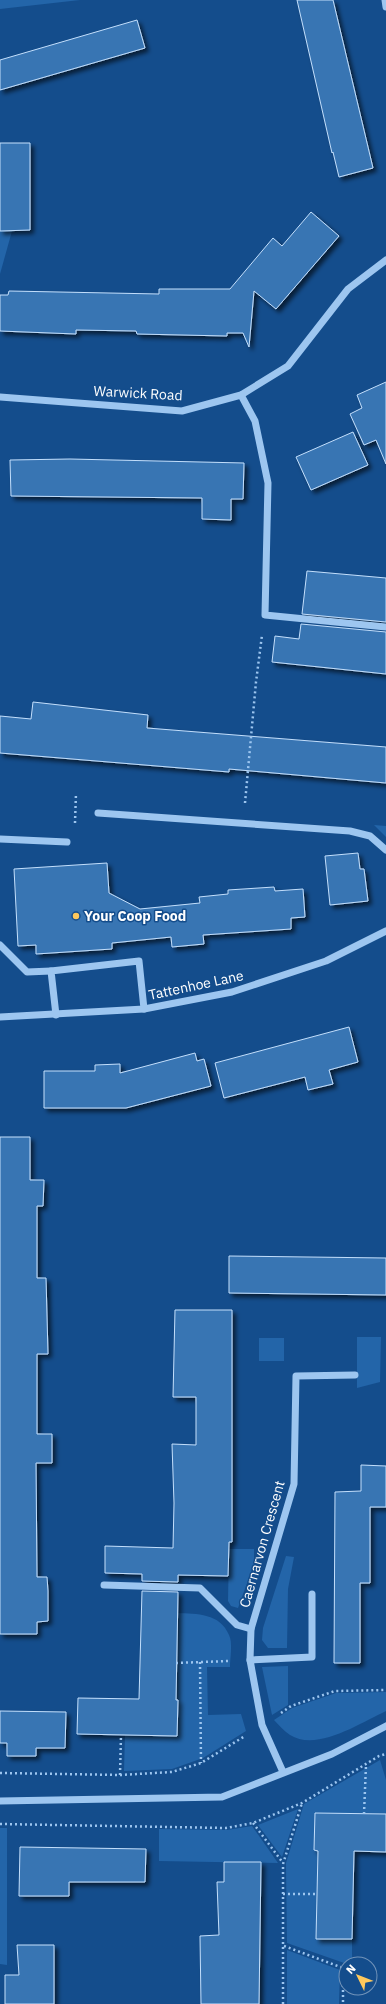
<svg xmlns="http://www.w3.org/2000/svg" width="386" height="2004" viewBox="0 0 386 2004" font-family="'IBM Plex Sans',sans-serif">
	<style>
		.green { fill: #2365a9 }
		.building { fill: #3874b3; stroke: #c3dffc; filter: url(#shadow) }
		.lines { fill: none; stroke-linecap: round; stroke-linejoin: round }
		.path { stroke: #9dc6f0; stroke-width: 2.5; stroke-dasharray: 2 3; stroke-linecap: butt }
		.minor { stroke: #9dc6f0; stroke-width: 7 }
		.poi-dot { fill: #ffc95c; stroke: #144d8c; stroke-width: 1.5 }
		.labels { text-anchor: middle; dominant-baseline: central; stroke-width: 3; stroke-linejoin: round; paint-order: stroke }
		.street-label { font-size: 14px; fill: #fff; stroke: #144d8c }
		.poi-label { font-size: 14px; font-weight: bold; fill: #fff; stroke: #144d8c; text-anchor: start }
	</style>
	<defs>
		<filter id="shadow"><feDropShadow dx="3.5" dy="3.5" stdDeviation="2" flood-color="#0009"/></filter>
	</defs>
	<rect width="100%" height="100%" fill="#144d8c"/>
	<g class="green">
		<polygon points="0,0 80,0 0,9"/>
		<polygon points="0,231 12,231 0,274"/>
		<polygon points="374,825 386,826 386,837"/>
		<polygon points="357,1337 381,1337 380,1382 357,1388"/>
		<rect x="259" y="1338" width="25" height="23"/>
		<polygon points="229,1549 254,1549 254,1564 238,1608 231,1606 228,1601"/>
		<polygon points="286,1556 294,1557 288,1589 287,1648 268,1648 262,1640 263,1628"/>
		<path d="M177,1613c20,1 43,0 52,22 4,8 1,23 1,32h-23l1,48 33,-1 5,17 -43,27 -31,11 -48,2 1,-36 52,1 1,-36h-2z"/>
		<polygon points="288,1666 288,1705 272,1715 262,1667"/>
		<path d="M386,1692v19c-26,12 -69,41 -96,24 -6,-4 -11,-10 -16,-15l18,-12 44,-15z"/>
		<polygon points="380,1760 386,1780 386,1814 315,1813 314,1850 318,1851 316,1938 352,1939 352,1964 347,1964 287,1943 286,1863 304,1804"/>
		<polygon points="298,1809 282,1857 258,1825"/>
		<polygon points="252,1826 278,1863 159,1861 159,1829 227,1830"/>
		<polygon points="0,1828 7,1828 7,1965 0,1964"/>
		<polygon points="287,1950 340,1970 339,2004 287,2004"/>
	</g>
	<g class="building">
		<polygon points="297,0 333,0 373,168 339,177 333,152 332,153"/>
		<polygon points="137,20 145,48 0,90 0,60"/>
		<polygon points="0,143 30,143 30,230 0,231"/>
		<polygon points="311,212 339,236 276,309 254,291 249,347 243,333 227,333 227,336 137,334 136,331 76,330 76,334 0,331 0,295 8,295 9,291 159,294 159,289 230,289 273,238 282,246"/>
		<polygon points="386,382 386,464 376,440 364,445 350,414 362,408 357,395"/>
		<polygon points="353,432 368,465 311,490 296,457"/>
		<polygon points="70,459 244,463 243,499 231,499 231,520 202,519 202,498 11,496 10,460"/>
		<polygon points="307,571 386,578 386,622 302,614"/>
		<polygon points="301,624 386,632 386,674 272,662 275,636 299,639"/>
		<polygon points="33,702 148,715 147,728 386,747 386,783 229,769 229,772 0,753 0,716 31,719"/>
		<polygon points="358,853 360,869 364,869 368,901 330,905 325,856"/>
		<polygon points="107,863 109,893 140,909 200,903 199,897 228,894 228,890 274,887 275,891 303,889 305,917 291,918 291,929 203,935 204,944 172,947 171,937 112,943 112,949 36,954 36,945 18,946 14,869"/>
		<polygon points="349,1027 358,1062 329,1070 333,1084 308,1090 305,1077 224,1098 215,1063"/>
		<polygon points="195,1053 197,1061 204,1059 211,1086 126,1108 44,1108 44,1071 95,1071 95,1065 120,1064 120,1073"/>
		<polygon points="0,1137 30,1137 30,1180 44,1180 43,1206 37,1206 37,1278 46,1278 48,1354 37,1354 37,1434 52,1434 52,1463 36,1463 37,1577 47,1577 48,1591 48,1621 37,1622 37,1634 0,1634"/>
		<polygon points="229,1256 386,1258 386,1295 229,1293"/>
		<polygon points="175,1310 232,1310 232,1542 229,1542 228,1576 178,1575 178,1582 142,1581 142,1574 105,1573 105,1546 173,1548 174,1503 172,1444 196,1445 196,1397 173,1397"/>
		<polygon points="361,1465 386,1466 386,1507 370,1507 370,1583 360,1583 360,1663 334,1663 335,1492 361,1491"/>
		<polygon points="142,1591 178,1592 176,1700 178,1700 177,1736 77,1734 78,1698 139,1699"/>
		<polygon points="0,1711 66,1712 65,1748 36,1748 36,1756 7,1756 7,1743 0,1743"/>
		<polygon points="315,1813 386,1814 386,1852 354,1851 352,1939 316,1939 318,1851 314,1850"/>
		<polygon points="20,1847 146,1849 145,1882 69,1882 69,1896 19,1896"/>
		<polygon points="224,1862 261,1862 259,2004 201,2004 200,1936 219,1935 217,1882 224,1882"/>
		<polygon points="17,1945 54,1945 54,2004 5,2004 5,1975 19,1975"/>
	</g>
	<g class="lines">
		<g class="path">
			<polyline points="245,803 256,682 262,635"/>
			<polyline points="75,823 76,793"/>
			<polyline points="200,1662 201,1763"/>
			<polyline points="176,1663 229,1661"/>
			<polyline points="281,1713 291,1706 335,1691 386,1690"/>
			<polyline points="0,1773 120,1775 172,1772 201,1763 245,1736"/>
			<polyline points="120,1775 121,1735"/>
			<polyline points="364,1814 366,1765"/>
			<polyline points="253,1823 283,1863"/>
			<polyline points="0,1824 226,1828 253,1823 302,1803 379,1756 386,1754"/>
			<polyline points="283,1894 317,1894"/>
			<polyline points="284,1946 343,1968 343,2004"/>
			<polyline points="283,2004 283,1864 302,1803"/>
		</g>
		<g class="minor">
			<polyline points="385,0 386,7"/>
			<polyline points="241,395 255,421 268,483 265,615 386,627"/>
			<polyline points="0,397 182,411 241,395 288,366 348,289 386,260"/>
			<polyline points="98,813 350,831 370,836 386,850"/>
			<polyline points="0,839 67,842"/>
			<polyline points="0,945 27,972 51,971"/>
			<polyline points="56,1015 51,971 139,961 144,1009"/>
			<polyline points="0,1017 144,1009 232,992 326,961 386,931"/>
			<polyline points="104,1585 200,1588 237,1625 251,1629"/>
			<polyline points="250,1660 312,1657 312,1594"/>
			<polyline points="283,1772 262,1725 250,1660 251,1629 294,1484 296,1376 355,1375"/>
			<polyline points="0,1801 222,1797 332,1754 386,1726"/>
		</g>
	</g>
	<circle class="poi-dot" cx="76" cy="916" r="4"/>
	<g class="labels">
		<g class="street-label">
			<text transform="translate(138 393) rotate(3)">Warwick Road</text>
			<text transform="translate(196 985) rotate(-12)">Tattenhoe Lane</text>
			<text transform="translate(262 1544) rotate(-74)">Caernarvon Crescent</text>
		</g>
		<g class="poi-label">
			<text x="84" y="916">Your Coop Food</text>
		</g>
	</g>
	<g transform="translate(358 1976) rotate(313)"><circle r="19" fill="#144d8c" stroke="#7294ba"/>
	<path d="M0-3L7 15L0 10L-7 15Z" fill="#ffc95c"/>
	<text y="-6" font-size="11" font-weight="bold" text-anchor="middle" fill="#ffffff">N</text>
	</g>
</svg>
